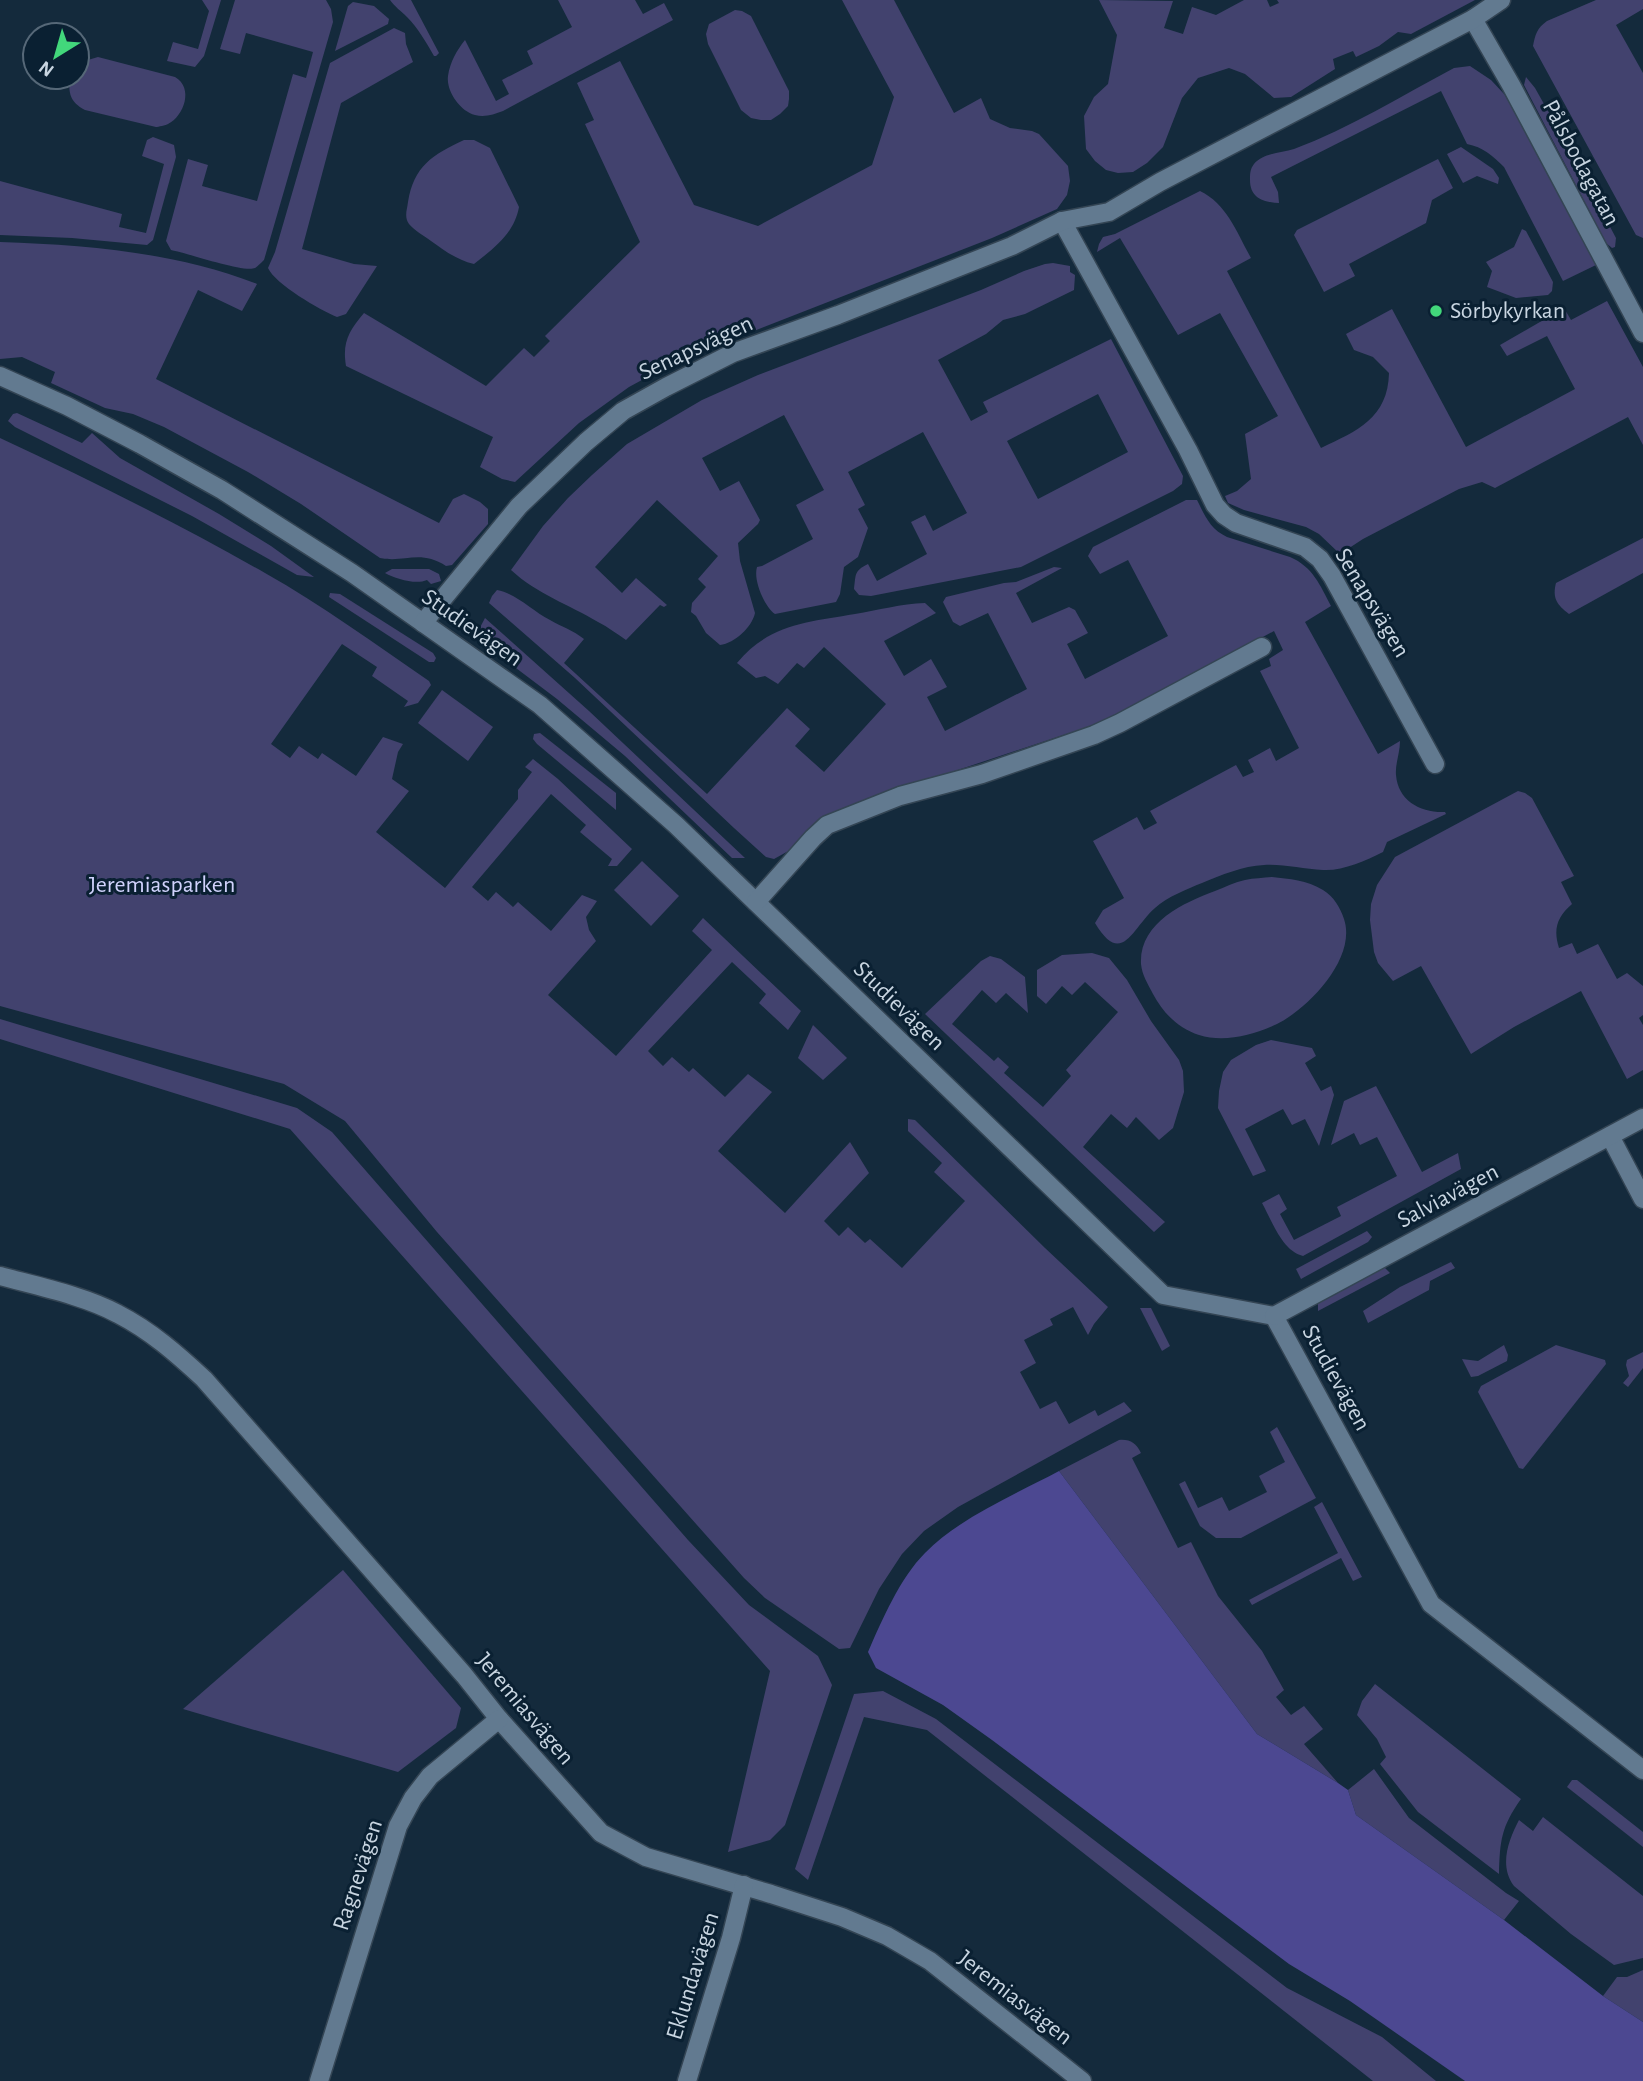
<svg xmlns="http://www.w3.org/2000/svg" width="1643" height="2081" viewBox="0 0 1643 2081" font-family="'Alegreya Sans',sans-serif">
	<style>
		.green { fill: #42426e; fill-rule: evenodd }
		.forest { fill: #4c4891 }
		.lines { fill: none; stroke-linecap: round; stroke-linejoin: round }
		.minor-casing { stroke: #344554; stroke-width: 21 }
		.minor { stroke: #627a90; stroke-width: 18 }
		.poi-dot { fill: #42d77b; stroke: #0a2032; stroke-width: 2.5 }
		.labels { text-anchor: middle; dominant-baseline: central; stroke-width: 6; stroke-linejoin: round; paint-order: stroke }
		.street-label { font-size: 24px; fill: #c8d5e1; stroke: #0a2032 }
		.poi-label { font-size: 24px; fill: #c8d5e1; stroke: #0a2032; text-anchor: start }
		.park-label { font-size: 24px; fill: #d0d2fc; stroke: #0a2032 }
	</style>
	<rect width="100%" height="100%" fill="#142a3c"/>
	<g class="green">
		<polygon points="202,0 221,0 204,56 195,67 167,61 173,42 198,49 209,11"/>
		<path d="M235,0h91l5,9 2,13 -69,238c-1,1 -7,7 -9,8 -11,5 -68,-15 -84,-18l-5,-9 22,-82 20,6 -6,21 55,15 36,-127 13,4 7,-26 -67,-19 -6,21 -20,-5z"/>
		<path d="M390,0h21l28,53 -3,3h-2c-8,-14 -16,-28 -27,-39 -6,-6 -12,-10 -17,-17z"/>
		<path d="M558,0h77l8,14 21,-11 9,17 -170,91c-9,3 -18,7 -28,4 -15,-4 -29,-24 -27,-39 2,-14 9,-26 17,-36l31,61 13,-7 -7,-14 31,-16 -6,-13 45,-24z"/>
		<path d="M842,0h52l60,113 27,-15 9,21 20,9 22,3 7,3 29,32 2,15 -3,14 -10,14 -65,29 -315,123 -48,26 -50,36 -64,59 -13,-3 -22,-12 13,-30 -147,-71c-4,-24 3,-35 18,-53l122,73 38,-38 10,9 16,-16 -5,-5 95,-94 -55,-118 9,-4 -17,-37 43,-22 74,144 64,21 114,-61 22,-68z"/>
		<polygon points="1099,0 1173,1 1164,28 1183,34 1192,7 1216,15 1244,0 1267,0 1270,7 1279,3 1277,0 1475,0 1411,34 1398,32 1379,46 1356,57 1353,51 1333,59 1335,69 1291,97 1274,98 1245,74 1229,68 1198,78 1182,98 1163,147 1147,163 1133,172 1118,173 1106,170 1095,161 1086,149 1085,133 1084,116 1094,97 1108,84 1117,35"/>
		<path d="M1596,0h47v9l-27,16 27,48v165l-7,-3 -103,-189c2,-11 4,-18 14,-25z"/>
		<polygon points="353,2 374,6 389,19 388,24 335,51 348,6"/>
		<polygon points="735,10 742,11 751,16 789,91 789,99 788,106 780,114 771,120 761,120 751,118 741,110 708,44 706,34 709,24"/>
		<path d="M394,28l11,5 1,11 7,18 -72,41 -39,146 52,15 23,2 -31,48 -9,3c-17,-7 -62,-33 -69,-49l7,-16 55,-189z"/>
		<path d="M98,57l77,20c19,11 9,39 -7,47 -2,1 -10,3 -12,3l-71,-17c-15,-8 -17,-17 -15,-33h7l1,-14z"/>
		<path d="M1470,66l21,14 14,15 91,165v5l-33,16 -59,-114c-11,-11 -21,-20 -37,-23l-26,-53 -170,86 7,15 1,11c-16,-1 -29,-5 -29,-23 0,-6 0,-11 4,-16 9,-11 27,-11 40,-15 56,-21 107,-53 160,-81z"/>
		<polygon points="1526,77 1535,88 1557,127 1616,238 1615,247 1612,248 1606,243 1524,85"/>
		<polygon points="153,137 174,145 176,157 153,240 147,245 72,238 0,235 0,181 122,214 119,227 146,233 164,164 142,156 147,140"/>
		<path d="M464,140h10l16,8 29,59c-5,27 -25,41 -45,57 -17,-4 -29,-13 -43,-23 -7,-5 -17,-11 -22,-17 -5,-7 -2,-14 -1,-22 6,-36 24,-47 56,-62z"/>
		<polygon points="1461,147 1493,169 1499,178 1498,184 1477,176 1463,183 1447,154"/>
		<polygon points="1438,159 1453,188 1432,200 1426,223 1349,264 1355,276 1324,292 1294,235 1297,230"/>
		<path d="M1200,191c27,13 37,42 51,67l-24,13 94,177c36,-17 67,-30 68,-75l-16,-16 -19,-7 -8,-16 46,-25 74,138 109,-58 -28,-53 -40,20 -7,-11 64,-37 7,12 36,-19 36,66v78l-15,-28 -133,71 -13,-6 -23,7 -96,50 -23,15 -21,-20 -13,-7 -62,-17 -16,-7 -3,-7 12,-5 14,-12 -6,-45 33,-18 -58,-103 -42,22 -58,-97 -23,14 2,-8 4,-7 12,-3z"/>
		<polygon points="1522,229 1526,231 1553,282 1552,291 1548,295 1516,298 1487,287 1492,271 1486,262 1514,247"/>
		<path d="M0,242c87,3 175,10 257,42l-15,27 -44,-21 -42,89 283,144 14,-24 11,-5 16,8 8,7v15l-36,41 -6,1c-26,-17 -41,-3 -66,-8l-79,-54 -53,-32 -84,-45 -31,-13 -28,-6 -54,-25 4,-11 -33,-15 -22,2z"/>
		<path d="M1053,263l17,3v6l5,3 -1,15 -49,24 -22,6 -17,14 -48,26 33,61 17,-9 -5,-10 128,-63 72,137 -1,8 -9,7 -152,76 -150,29 -12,-1 -5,-6c2,-15 0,-18 14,-25l9,17 50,-27 -16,-32 14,-7 8,16 34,-18 -44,-81 -75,40 17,33 -7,4 10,19 -10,29 -14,10 -4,27 -4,8 -61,12c-11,-8 -22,-34 -18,-47l5,-1 51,-27 -17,-34 28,-15 -40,-75 -82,43 18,33 19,-10 21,39 -2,4 -20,19 2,18 15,52c-3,14 -20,30 -35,32l-14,-12 -10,-17 -5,-4 1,-9 14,-16 -8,-8 20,-23 -61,-56 -62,67 27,26 14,-15 31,27 -3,2 -4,-2 -34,35c-9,-6 -18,-13 -28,-18 -30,-18 -61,-28 -87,-52l32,-44 25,-28 24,-23 35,-31 75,-44 56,-25 223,-85 43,-19 21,-7zM1098,394l30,58 -90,47 -31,-58z"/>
		<polygon points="17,413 82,443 92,433 120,458 219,514 271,546 314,577 297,575 192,516 15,427 8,421 13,414"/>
		<path d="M0,438c90,42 179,86 265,135 57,32 110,71 164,108l2,4 -13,18 -14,4 4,-6 -36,-25 5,-9 -35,-23 -71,100 19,14 9,-12 19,13 4,-6 34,23 27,-39 20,7 -5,8 -6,27 17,12 -33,41 69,56 73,-89v-9l14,-18 -7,-5 8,-8 25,20 74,70 -15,17h-9l4,-7 -32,-27 6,-7 -35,-31 -79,93 16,14 8,-9 17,15 5,-5 33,29 31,-36 15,6 -11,16 3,13 7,11 -48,54 68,61 96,-106 -20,-19 11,-13 98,93 -13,19 -29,-27 7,-9 -34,-32 -84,89 15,15 9,-9 17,15 4,-4 32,29 23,-23 24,18 -54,59 67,62 65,-71 19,31 -45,48 15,15 9,-9 17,16 5,-4 32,29 63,-67 -31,-29 8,-9 -34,-32v-12l7,1 130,128 63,59 -14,17 -6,11 -15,-28 -23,12 3,6 -29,15 12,23 -16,9 20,37 16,-8 13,23 26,-14 3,6 26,-14 8,9 -174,96 -34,24 -22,23 -23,35 -29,59 -11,1 -74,-51 -21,-20 -307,-346 -92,-111 -61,-37 -284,-78z"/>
		<path d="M1186,500h11c8,16 13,29 30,37l63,20c23,10 30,28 41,49l-26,16 73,132 22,-13c0,12 -5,23 -4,34 2,26 25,38 49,37l1,2 -59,28 -4,10c-18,9 -40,19 -60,18 -20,-1 -40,-6 -59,-5 -21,1 -43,10 -62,18 -15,6 -35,14 -47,25 -23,20 -33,60 -60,15l8,-13 21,-12 -31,-57 44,-24 7,13 13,-7 -7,-12 86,-46 7,12 11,-5 -6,-12 22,-12 6,13 23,-13 -39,-77 11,-5 -2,-7 14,-9 -9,-19 -165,89 -251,83 -38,15 -28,31 -18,10 -8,-2 -32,-29 -159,-150 -86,-75 3,-7 5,-6c20,4 35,21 53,30 12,7 23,10 34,19l-20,24 143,131 80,-86 23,21 -15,17 29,26 62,-68 -62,-57 -20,21 -7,-5 -19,21 -13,-8 -9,2 -19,-15c32,-39 71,-41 118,-49 23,-4 46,-10 70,-11l11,10 -52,28 20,35 27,-17 16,28 -20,10 18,34 82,-42 -39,-76 -28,13 -7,-4 -10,-20 3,-5 58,-14 12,-1 38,-15 8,1 -46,25 16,30 37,-16 6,3 13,23 -21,11 18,35 83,-43 -40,-76 -28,14 -12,-18 5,-9z"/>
		<path d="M1643,538v35l-74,41c-12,-9 -17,-16 -13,-31z"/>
		<path d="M392,569h37l10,5 2,7 -10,3 -4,-4c-11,5 -31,-1 -42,-7z"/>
		<polygon points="330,593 340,594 433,653 436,658 434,662 429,662 329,597"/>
		<polygon points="485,618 589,711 745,858 732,858 625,756 557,699 475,637"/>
		<polygon points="442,690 493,727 468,761 418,723"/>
		<polygon points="540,733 616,793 616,810 537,744 533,739 534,734"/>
		<path d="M1518,791l7,2 7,5 42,78 -13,6 11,22c-15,13 -19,25 -13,44l13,-5 5,11 21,-10 19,35 10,-6 16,13v29l-4,3 4,7v45l-16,9 -46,-88 -67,36 -43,27 -50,-88 -28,15 -15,-18 -4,-11 -4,-32 1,-16 6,-19 18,-28z"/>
		<polygon points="642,861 679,896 651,926 614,890"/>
		<path d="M1272,877c17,2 35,3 51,13 11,7 17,17 21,29 13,39 -35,89 -67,105 -23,11 -53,19 -78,11 -21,-7 -36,-22 -46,-41 -5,-10 -11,-19 -12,-30 -2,-41 42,-61 74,-73 10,-4 20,-9 30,-11 9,-2 18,-2 27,-3z"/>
		<polygon points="1092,953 1109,958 1127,980 1151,1021 1179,1060 1183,1071 1184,1092 1173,1128 1159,1140 1136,1117 1127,1128 1111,1114 1083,1147 1165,1222 1154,1232 925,1014 981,961 990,956 1001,959 1025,977 1028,1013 1006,993 996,1003 982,990 952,1024 994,1061 998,1057 1009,1067 1004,1073 1043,1107 1071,1076 1066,1070 1118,1012 1085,982 1072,995 1062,986 1046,1004 1037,996 1037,970 1062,955"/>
		<polygon points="0,1019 297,1108 332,1132 688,1540 749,1605 818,1656 832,1685 785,1825 770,1840 728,1852 770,1671 290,1129 0,1039"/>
		<polygon points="813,1025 847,1058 823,1080 798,1058"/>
		<polygon points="1271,1040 1312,1048 1316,1056 1305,1063 1321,1091 1331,1086 1334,1095 1319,1146 1305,1119 1292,1125 1283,1109 1245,1129 1266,1171 1253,1176 1218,1108 1219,1091 1223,1072 1231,1060 1256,1045"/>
		<path d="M1376,1086l46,86 36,-19 3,16 -158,87c-21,-5 -31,-35 -41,-53l17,-9 8,15 -7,5 14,26 47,-24 -4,-9 60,-31 -20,-39 -17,8 -6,-12 -23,12 13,-44z"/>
		<polygon points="1367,1231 1372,1237 1368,1242 1301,1279 1296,1269"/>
		<polygon points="1451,1262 1455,1268 1430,1281 1429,1290 1368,1323 1363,1311 1400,1287"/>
		<polygon points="1384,1267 1390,1273 1318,1311 1318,1300"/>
		<polygon points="1140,1308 1151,1308 1170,1346 1162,1351"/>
		<polygon points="1504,1345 1508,1355 1507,1361 1478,1376 1471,1377 1462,1359 1478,1361"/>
		<polygon points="1556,1345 1605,1360 1606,1364 1523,1469 1519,1468 1478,1392 1481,1386"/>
		<polygon points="1643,1352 1643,1368 1628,1387 1623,1383 1629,1376 1626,1365 1627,1360"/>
		<polygon points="1277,1427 1316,1498 1241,1538 1216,1538 1200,1526 1179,1484 1185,1481 1198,1508 1222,1497 1229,1511 1267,1492 1259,1476 1285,1462 1270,1432"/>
		<path d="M1119,1440c11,-1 17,3 22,13l-9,5 46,90 13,-6 27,54 44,55 22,39 -8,7 15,18 13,-9 19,23 -19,15 34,39 -81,-49 -198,-263z"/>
		<polygon points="1322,1502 1362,1577 1353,1581 1341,1558 1252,1605 1249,1600 1338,1553 1314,1507"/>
		<polygon points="343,1570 461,1708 456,1728 398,1772 183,1709"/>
		<path d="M1375,1684l146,115c-20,28 -21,42 -22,75l-81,-62 -38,-48 6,-7 -9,-18 -20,-24 5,-14z"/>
		<polygon points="883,1691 936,1719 1287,1988 1382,2037 1436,2081 1373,2081 927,1730 864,1717 808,1880 795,1869 854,1694"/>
		<polygon points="1374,1769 1409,1818 1506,1893 1519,1901 1504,1920 1356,1815 1348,1790"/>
		<polygon points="1572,1780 1577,1780 1643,1832 1643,1847 1567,1787"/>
		<path d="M1543,1817l100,79v62l-29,7 -43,-31 -57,-48c-15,-20 -6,-45 5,-66l14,11z"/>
		<polygon points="1643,1970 1643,2022 1603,1996 1617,1977 1627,1977"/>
	</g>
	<path class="forest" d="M1059,1471l198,263 81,49 10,7 8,25 148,105 99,76 40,26v59h-178l-115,-80 -61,-37 -297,-224 -49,-35 -67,-37 -8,-16c14,-32 32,-74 57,-99 34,-35 91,-59 134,-82z"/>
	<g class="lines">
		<g class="minor-casing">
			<g id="minor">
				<polyline points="1473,19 1511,85 1643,333"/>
				<polyline points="1062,221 1188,450 1215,505 1224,515 1236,523 1305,547 1320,559 1332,576 1435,764"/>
				<polyline points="0,376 67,406 140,444 222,490 352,573 540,705 676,825 1163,1295 1274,1316"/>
				<polyline points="423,623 519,506 586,442 623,411 666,387 733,353 838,315 1012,246 1062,221 1109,212 1160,182 1473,19 1501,0"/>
				<polyline points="756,902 813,838 827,825 900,796 982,774 1094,735 1120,723 1262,647"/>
				<polyline points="1610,1136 1643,1199"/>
				<path d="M0,1276c37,10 85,20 118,38 33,17 59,40 86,65l260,296 35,44 102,114 45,24 125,37 71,23 45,19 43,25 152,120"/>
				<polyline points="1274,1316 1431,1604 1643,1770"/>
				<polyline points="1274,1316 1643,1118"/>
				<polyline points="319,2081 398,1826 413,1798 430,1776 499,1719"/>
				<polyline points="687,2081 731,1938 744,1885"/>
			</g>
		</g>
		<use href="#minor" class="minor"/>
	</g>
	<circle class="poi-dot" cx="1436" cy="311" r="7"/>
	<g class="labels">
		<g class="street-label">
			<text transform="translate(1581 163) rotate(62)">Pålsbodagatan</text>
			<text transform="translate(696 348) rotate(-25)">Senapsvägen</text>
			<text transform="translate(1372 603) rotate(59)">Senapsvägen</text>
			<text transform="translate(472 628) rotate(35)">Studievägen</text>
			<text transform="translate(899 1006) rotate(44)">Studievägen</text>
			<text transform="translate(1448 1196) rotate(-28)">Salviavägen</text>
			<text transform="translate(1336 1378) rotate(61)">Studievägen</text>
			<text transform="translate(525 1709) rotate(50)">Jeremiasvägen</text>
			<text transform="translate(358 1875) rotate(-72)">Ragnevägen</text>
			<text transform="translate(693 1976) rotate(-73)">Eklundavägen</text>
			<text transform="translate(1015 1998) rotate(38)">Jeremiasvägen</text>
		</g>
		<g class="poi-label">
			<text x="1450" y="311">Sörbykyrkan</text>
		</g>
		<g class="park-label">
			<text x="162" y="885">Jeremiasparken</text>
		</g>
	</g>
	<g transform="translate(56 56) rotate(217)"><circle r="33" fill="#0a2032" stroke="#566878" stroke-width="2"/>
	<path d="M0-5L12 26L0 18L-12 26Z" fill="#42d77b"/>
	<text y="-10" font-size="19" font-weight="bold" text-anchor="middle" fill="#c8d5e1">N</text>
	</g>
</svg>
